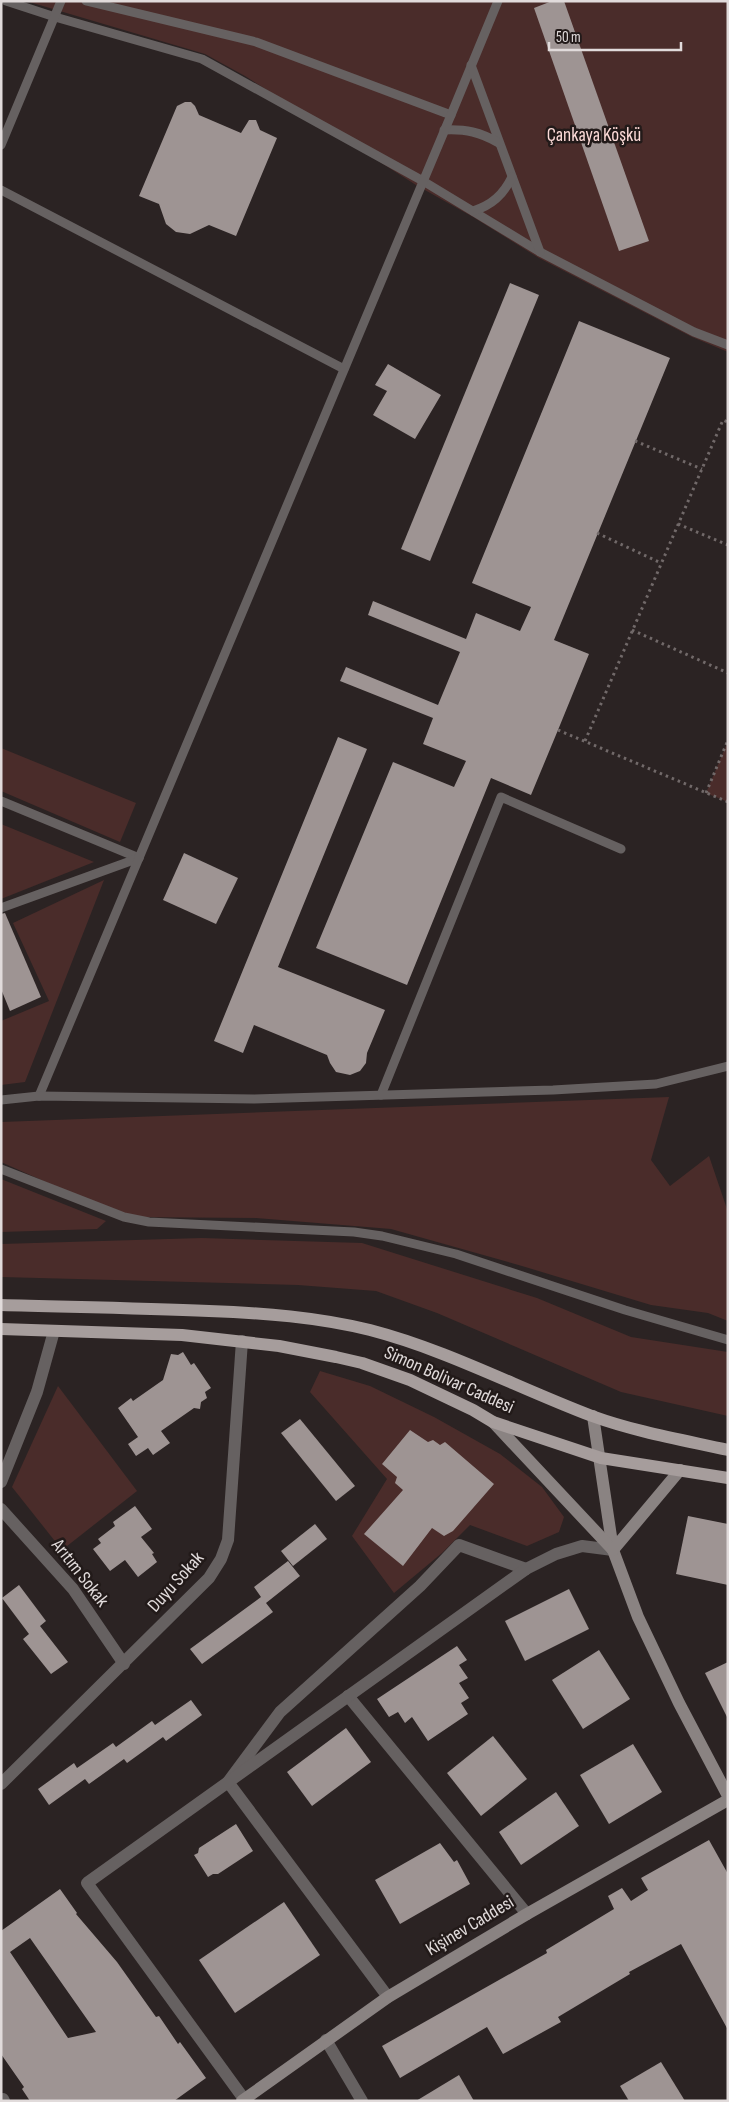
<svg xmlns="http://www.w3.org/2000/svg" width="729" height="2102" viewBox="0 0 729 2102" font-family="'Sofia Sans Condensed',sans-serif">
	<style>
		.green { fill: #4a2c2a }
		.building { fill: #9e9493; fill-rule: evenodd }
		.lines { fill: none; stroke-linecap: round; stroke-linejoin: round }
		.path { stroke: #716969; stroke-width: 3; stroke-dasharray: 2.5 4; stroke-linecap: butt }
		.lane { stroke: #666161; stroke-width: 9 }
		.street { stroke: #666161; stroke-width: 12 }
		.secondary { stroke: #8a8382; stroke-width: 12 }
		.primary { stroke: #a69d9c; stroke-width: 12 }
		.labels { text-anchor: middle; dominant-baseline: central; stroke-width: 5; stroke-linejoin: round; paint-order: stroke }
		.park-label { font-size: 19px; fill: #fddbd8; stroke: #221a19 }
		.street-label { font-size: 19px; fill: #e1dbdb; stroke: #221a19 }
	</style>
	<rect width="100%" height="100%" fill="#2b2323"/>
	<g class="green">
		<polygon points="26,1 728,1 728,352 692,337 539,258 473,217 416,185 245,76 205,54"/>
		<polygon points="728,741 728,802 706,793"/>
		<polygon points="1,748 136,803 120,842 1,791"/>
		<polygon points="1,824 94,862 1,899"/>
		<polygon points="104,880 25,1082 1,1085 1,1021 49,1001 13,923"/>
		<polygon points="669,1097 651,1160 670,1186 709,1156 728,1212 728,1321 708,1313 651,1305 522,1266 391,1229 256,1218 124,1217 1,1162 1,1122"/>
		<polygon points="1,1179 106,1221 97,1229 1,1232"/>
		<polygon points="202,1238 362,1243 537,1298 631,1337 728,1352 728,1416 621,1392 437,1313 376,1291 298,1285 1,1277 1,1244"/>
		<polygon points="320,1371 370,1386 434,1417 500,1454 542,1487 564,1517 559,1532 527,1546 470,1525 442,1553 394,1593 352,1536 387,1479 310,1392"/>
		<polygon points="58,1386 137,1491 62,1550 12,1487"/>
	</g>
	<g class="building">
		<polygon points="552,1 564,1 649,241 619,251 534,8"/>
		<polygon points="185,102 191,102 195,106 199,115 241,133 249,120 256,120 260,130 277,138 236,236 209,225 190,234 176,232 166,224 159,204 139,196 177,106"/>
		<polygon points="510,283 539,295 430,561 401,549"/>
		<polygon points="579,321 670,358 554,640 589,654 558,730 531,795 491,778 407,985 316,948 393,762 454,787 466,761 423,744 433,718 340,681 346,667 438,705 460,652 368,615 373,601 466,639 476,613 520,631 531,607 472,583"/>
		<polygon points="388,364 441,395 415,439 373,415 387,391 375,385"/>
		<polygon points="338,737 367,749 278,967 385,1010 367,1053 366,1063 360,1071 350,1075 336,1072 330,1063 327,1055 254,1025 243,1053 214,1041"/>
		<polygon points="184,853 238,878 216,924 163,900"/>
		<polygon points="5,913 41,997 10,1011 1,989 1,914"/>
		<polygon points="183,1352 191,1365 194,1363 211,1388 205,1392 207,1398 201,1402 200,1409 194,1408 161,1431 170,1443 153,1455 148,1448 136,1456 128,1444 138,1437 118,1408 131,1398 133,1401 163,1380 171,1354 178,1355"/>
		<polygon points="300,1419 355,1486 336,1501 281,1433"/>
		<polygon points="410,1430 428,1442 433,1440 440,1445 445,1442 494,1484 453,1531 444,1536 432,1528 403,1566 364,1534 403,1490 395,1483 397,1477 382,1464"/>
		<polygon points="135,1506 152,1529 141,1537 154,1553 152,1554 157,1562 138,1577 125,1560 110,1571 93,1549 101,1543 98,1539 115,1526 113,1522"/>
		<polygon points="688,1516 728,1524 728,1585 676,1574"/>
		<polygon points="315,1524 327,1539 293,1566 281,1551"/>
		<polygon points="288,1561 300,1576 266,1603 273,1612 202,1664 190,1649 261,1597 254,1587"/>
		<polygon points="19,1585 46,1621 40,1626 68,1662 51,1674 23,1639 29,1634 2,1598"/>
		<polygon points="569,1589 589,1629 525,1661 505,1621"/>
		<polygon points="457,1646 467,1660 459,1665 468,1678 459,1683 469,1698 461,1703 468,1714 428,1741 412,1717 405,1723 398,1712 389,1717 377,1699"/>
		<polygon points="599,1650 630,1699 583,1729 552,1680"/>
		<polygon points="728,1662 728,1719 705,1673"/>
		<polygon points="191,1700 202,1715 166,1741 163,1737 127,1763 124,1759 89,1784 85,1779 49,1805 38,1789 74,1763 77,1768 113,1743 116,1747 152,1721 155,1725"/>
		<polygon points="346,1728 371,1762 312,1806 287,1772"/>
		<polygon points="493,1736 527,1779 481,1816 447,1773"/>
		<polygon points="633,1744 662,1792 609,1824 580,1775"/>
		<polygon points="556,1792 579,1826 521,1865 499,1832"/>
		<polygon points="236,1824 253,1851 218,1874 213,1874 208,1877 194,1855 198,1853 199,1848"/>
		<polygon points="709,1840 728,1874 728,2030 681,1944 629,1972 630,1974 558,2017 561,2022 503,2054 487,2027 400,2078 382,2046 547,1953 546,1950 614,1909 608,1896 622,1888 631,1901 648,1890 641,1878"/>
		<polygon points="440,1843 454,1862 457,1860 470,1884 400,1924 375,1880"/>
		<path d="M60,1889l17,24 -1,1 41,48 39,55 3,-1 19,28 2,-2 26,36 -32,23h-144l-8,-12 2,-2 -23,-33v-123zM30,1938l66,94 -28,6 -58,-86z"/>
		<polygon points="284,1902 320,1955 235,2013 199,1960"/>
		<polygon points="661,2062 685,2101 629,2101 620,2086"/>
		<polygon points="459,2075 474,2101 416,2101"/>
	</g>
	<g class="lines">
		<g class="path">
			<polyline points="635,441 702,469"/>
			<polyline points="678,524 728,545"/>
			<polyline points="597,533 661,563"/>
			<polyline points="632,630 728,673"/>
			<polyline points="558,730 728,802"/>
			<polyline points="585,741 723,420 728,422"/>
			<polyline points="706,793 728,740"/>
		</g>
		<g class="lane">
			<polyline points="6,1 55,17 202,59 423,181 540,252 694,332 728,345"/>
			<polyline points="86,1 256,42 451,115 498,1"/>
			<polyline points="471,65 540,252"/>
			<path d="M444,130c22,-1 36,2 55,13"/>
			<polyline points="1,145 61,1"/>
			<polyline points="1,190 344,369"/>
			<path d="M473,211c19,-6 30,-16 39,-34"/>
			<polyline points="1,801 139,858"/>
			<polyline points="1,908 139,858"/>
			<polyline points="381,1095 501,797 621,849"/>
			<polyline points="39,1096 451,115"/>
			<polyline points="1,1100 39,1096 254,1099 553,1090 656,1084 728,1066"/>
			<polyline points="1,1169 124,1217 149,1222 354,1232 382,1236 456,1254 625,1310 728,1340"/>
		</g>
		<g class="street">
			<polyline points="1,1482 37,1392 54,1331"/>
			<polyline points="1,1509 73,1589 124,1664"/>
			<polyline points="348,1696 527,1914"/>
			<polyline points="1,1784 209,1578 221,1559 228,1540 242,1341"/>
			<polyline points="388,1997 228,1782 280,1712 420,1586 459,1545 526,1569"/>
			<polyline points="326,2040 362,2101"/>
			<polyline points="3,2099 4,2101"/>
			<polyline points="244,2099 87,1883 526,1569 556,1554 582,1546 613,1550"/>
		</g>
		<g class="secondary">
			<polyline points="593,1416 613,1550 638,1617 679,1703 728,1796"/>
			<polyline points="493,1422 613,1550"/>
			<polyline points="613,1550 680,1470"/>
			<polyline points="242,2101 388,1997 527,1914 728,1800"/>
		</g>
		<g class="primary">
			<path d="M1,1305c70,2 139,3 208,6 55,2 108,6 161,19 77,20 148,58 222,86 44,16 91,24 136,34"/>
			<polyline points="1,1329 182,1335 279,1346 336,1357 362,1363 410,1380 473,1410 493,1422 601,1458 728,1478"/>
		</g>
	</g>
	<g class="labels">
		<g class="park-label">
			<text x="594" y="135">Çankaya Köşkü</text>
		</g>
		<g class="street-label">
			<text transform="translate(449 1380) rotate(24)">Simon Bolivar Caddesi</text>
			<text transform="translate(80 1573) rotate(52)">Arıtım Sokak</text>
			<text transform="translate(176 1582) rotate(-48)">Duyu Sokak</text>
			<text transform="translate(470 1926) rotate(-31)">Kişinev Caddesi</text>
		</g>
	</g>
	<rect width="729" height="2102" fill="none" stroke="#e1dbdb" stroke-width="5"/>
	<path d="M549 42v8h132v-8" fill="none" stroke="#e1dbdb" stroke-width="2.5"/>
	<text x="556" y="42" font-size="15" fill="#e1dbdb" stroke="#221a19" stroke-width="4" paint-order="stroke">50 m</text>
</svg>
